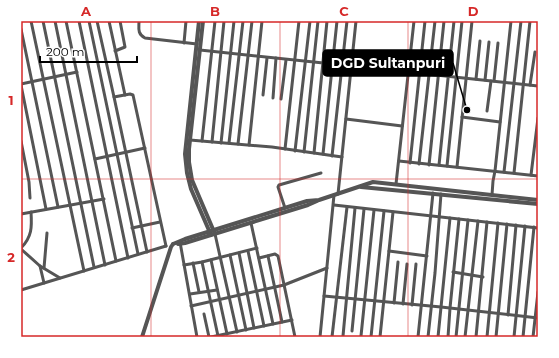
<svg xmlns="http://www.w3.org/2000/svg" width="559" height="358" viewBox="0 0 559 358" font-family="Montserrat,sans-serif">
	<style>
		.lines { fill: none; stroke-linecap: round; stroke-linejoin: round }
		.minor { stroke: #555; stroke-width: 3 }
		.tertiary { stroke: #555; stroke-width: 4 }
		.grid { fill: none; stroke: #d62828; stroke-width: 1; stroke-opacity: 0.55 }
		.leader { fill: none; stroke: #000; stroke-width: 1.5 }
		.callout-dot { fill: #000; stroke: #fff; stroke-width: 1.5 }
		.callout { fill: #000; stroke: #000; stroke-width: 1.5 }
		.callout-label { font-size: 14px; text-anchor: middle; font-weight: bold; fill: #fff }
		.neatline { fill: none; stroke: #d62828; stroke-width: 1.5 }
		.grid-label { font-size: 13px; text-anchor: middle; font-weight: bold; fill: #d62828 }
	</style>
	<rect width="100%" height="100%" fill="#fff"/>
	<g class="lines">
		<g class="minor">
			<polyline points="31,21 84,271"/>
			<polyline points="43,21 94,267"/>
			<polyline points="55,21 105,265"/>
			<polyline points="66,21 116,261"/>
			<polyline points="79,21 128,258"/>
			<polyline points="89,21 138,254"/>
			<polyline points="97,21 114,97"/>
			<polyline points="109,21 125,95"/>
			<path d="M139,21c0,7 -2,13 6,17l52,6"/>
			<polyline points="21,29 58,207"/>
			<polyline points="184,43 186,21"/>
			<polyline points="200,50 352,66"/>
			<polyline points="115,51 125,47 120,21"/>
			<polyline points="408,72 538,86"/>
			<polyline points="476,79 480,41"/>
			<polyline points="485,80 489,42"/>
			<polyline points="494,81 498,43"/>
			<polyline points="21,84 77,72"/>
			<polyline points="21,85 46,209"/>
			<polyline points="530,85 535,52"/>
			<polyline points="263,95 267,58"/>
			<polyline points="273,98 276,58"/>
			<polyline points="281,99 286,60"/>
			<polyline points="487,111 491,81"/>
			<polyline points="462,117 500,122"/>
			<polyline points="346,119 402,126"/>
			<polyline points="190,140 272,147 342,157"/>
			<polyline points="21,141 29,182 30,198"/>
			<polyline points="202,141 215,21"/>
			<polyline points="212,142 224,21"/>
			<polyline points="221,143 234,21"/>
			<polyline points="229,143 243,21"/>
			<polyline points="238,144 252,21"/>
			<polyline points="249,145 262,21"/>
			<polyline points="285,149 299,21"/>
			<polyline points="295,151 310,21"/>
			<polyline points="304,152 318,21"/>
			<polyline points="314,153 327,21"/>
			<polyline points="323,154 337,21"/>
			<polyline points="332,156 347,21"/>
			<polyline points="95,159 145,148"/>
			<polyline points="399,161 538,176"/>
			<polyline points="410,163 425,21"/>
			<polyline points="419,164 435,21"/>
			<polyline points="429,165 444,21"/>
			<polyline points="439,165 454,21"/>
			<polyline points="447,166 462,21"/>
			<polyline points="457,167 472,21"/>
			<polyline points="504,172 521,21"/>
			<polyline points="514,173 530,21"/>
			<polyline points="531,175 538,118"/>
			<polyline points="396,184 414,21"/>
			<polyline points="338,194 356,21"/>
			<polyline points="492,195 493,181 495,171 511,21"/>
			<polyline points="334,205 538,228"/>
			<polyline points="285,208 278,187 279,185 321,173"/>
			<polyline points="21,214 104,199"/>
			<polyline points="251,223 273,324"/>
			<polyline points="132,228 160,222"/>
			<polyline points="215,234 237,332"/>
			<polyline points="180,242 197,337"/>
			<path d="M21,248c11,-11 11,-21 10,-36"/>
			<polyline points="21,249 40,266 60,278"/>
			<polyline points="248,251 264,326"/>
			<polyline points="389,251 427,256"/>
			<polyline points="147,252 114,97 130,94 133,95 166,246"/>
			<polyline points="239,253 254,328"/>
			<polyline points="230,255 246,330"/>
			<polyline points="268,256 282,322"/>
			<polyline points="259,258 275,254 278,256 295,337"/>
			<polyline points="211,260 227,334"/>
			<polyline points="202,262 218,336"/>
			<polyline points="193,263 199,292"/>
			<polyline points="184,265 202,262 257,248"/>
			<polyline points="40,266 44,283"/>
			<polyline points="44,268 47,233"/>
			<polyline points="453,272 483,277"/>
			<polyline points="21,290 166,246"/>
			<polyline points="190,294 217,290"/>
			<polyline points="324,296 441,307 538,318"/>
			<polyline points="394,303 398,262"/>
			<polyline points="403,304 407,264"/>
			<polyline points="412,305 416,264"/>
			<polyline points="191,306 284,285 327,268"/>
			<polyline points="204,314 209,337"/>
			<polyline points="508,315 516,225"/>
			<polyline points="352,331 364,209"/>
			<polyline points="343,336 355,208"/>
			<polyline points="361,336 374,210"/>
			<polyline points="211,337 292,320"/>
			<polyline points="320,337 334,195"/>
			<polyline points="332,337 347,207"/>
			<polyline points="371,337 384,211"/>
			<polyline points="380,337 393,212"/>
			<polyline points="418,337 433,193"/>
			<polyline points="428,337 435,273 441,194"/>
			<polyline points="438,337 450,218"/>
			<polyline points="448,337 450,308 459,219"/>
			<polyline points="456,337 468,220"/>
			<polyline points="465,337 478,221"/>
			<polyline points="476,337 487,222"/>
			<polyline points="487,337 498,223"/>
			<polyline points="496,337 507,224"/>
			<polyline points="514,337 525,226"/>
			<polyline points="523,337 534,227"/>
			<polyline points="533,337 538,292"/>
		</g>
		<g class="tertiary">
			<polyline points="199,21 185,154 187,173 191,189 211,235"/>
			<polyline points="203,21 189,149 189,162 192,180 215,234"/>
			<polyline points="361,187 538,204"/>
			<polyline points="173,244 185,239 307,201 319,200 373,182 538,200"/>
			<polyline points="178,244 185,243 308,205 317,201"/>
			<polyline points="142,337 171,247 173,244"/>
		</g>
	</g>
	<path class="grid" d="M151,21v316M280,21v316M408,21v316M21,179h517"/>
	<path class="leader" d="M467 110L453 63"/>
	<circle class="callout-dot" cx="467" cy="110" r="4"/>
	<rect class="callout" x="323" y="50" width="130" height="26" rx="4"/>
	<g class="callout-label">
		<text x="388" y="68">DGD Sultanpuri</text>
	</g>
	<rect width="559" height="358" fill="none" stroke="#ffffff" stroke-width="44"/>
	<path d="M40 56v6h97v-6" fill="none" stroke="#000000" stroke-width="2"/>
	<text x="46" y="56" font-size="12" fill="#000000" stroke="#ffffff" stroke-width="3" paint-order="stroke">200 m</text>
	<rect x="22" y="22" width="515" height="314" class="neatline"/>
	<g class="grid-label">
		<text x="86" y="16">A</text>
		<text x="215" y="16">B</text>
		<text x="344" y="16">C</text>
		<text x="473" y="16">D</text>
		<text x="11" y="105">1</text>
		<text x="11" y="262">2</text>
	</g>
</svg>
